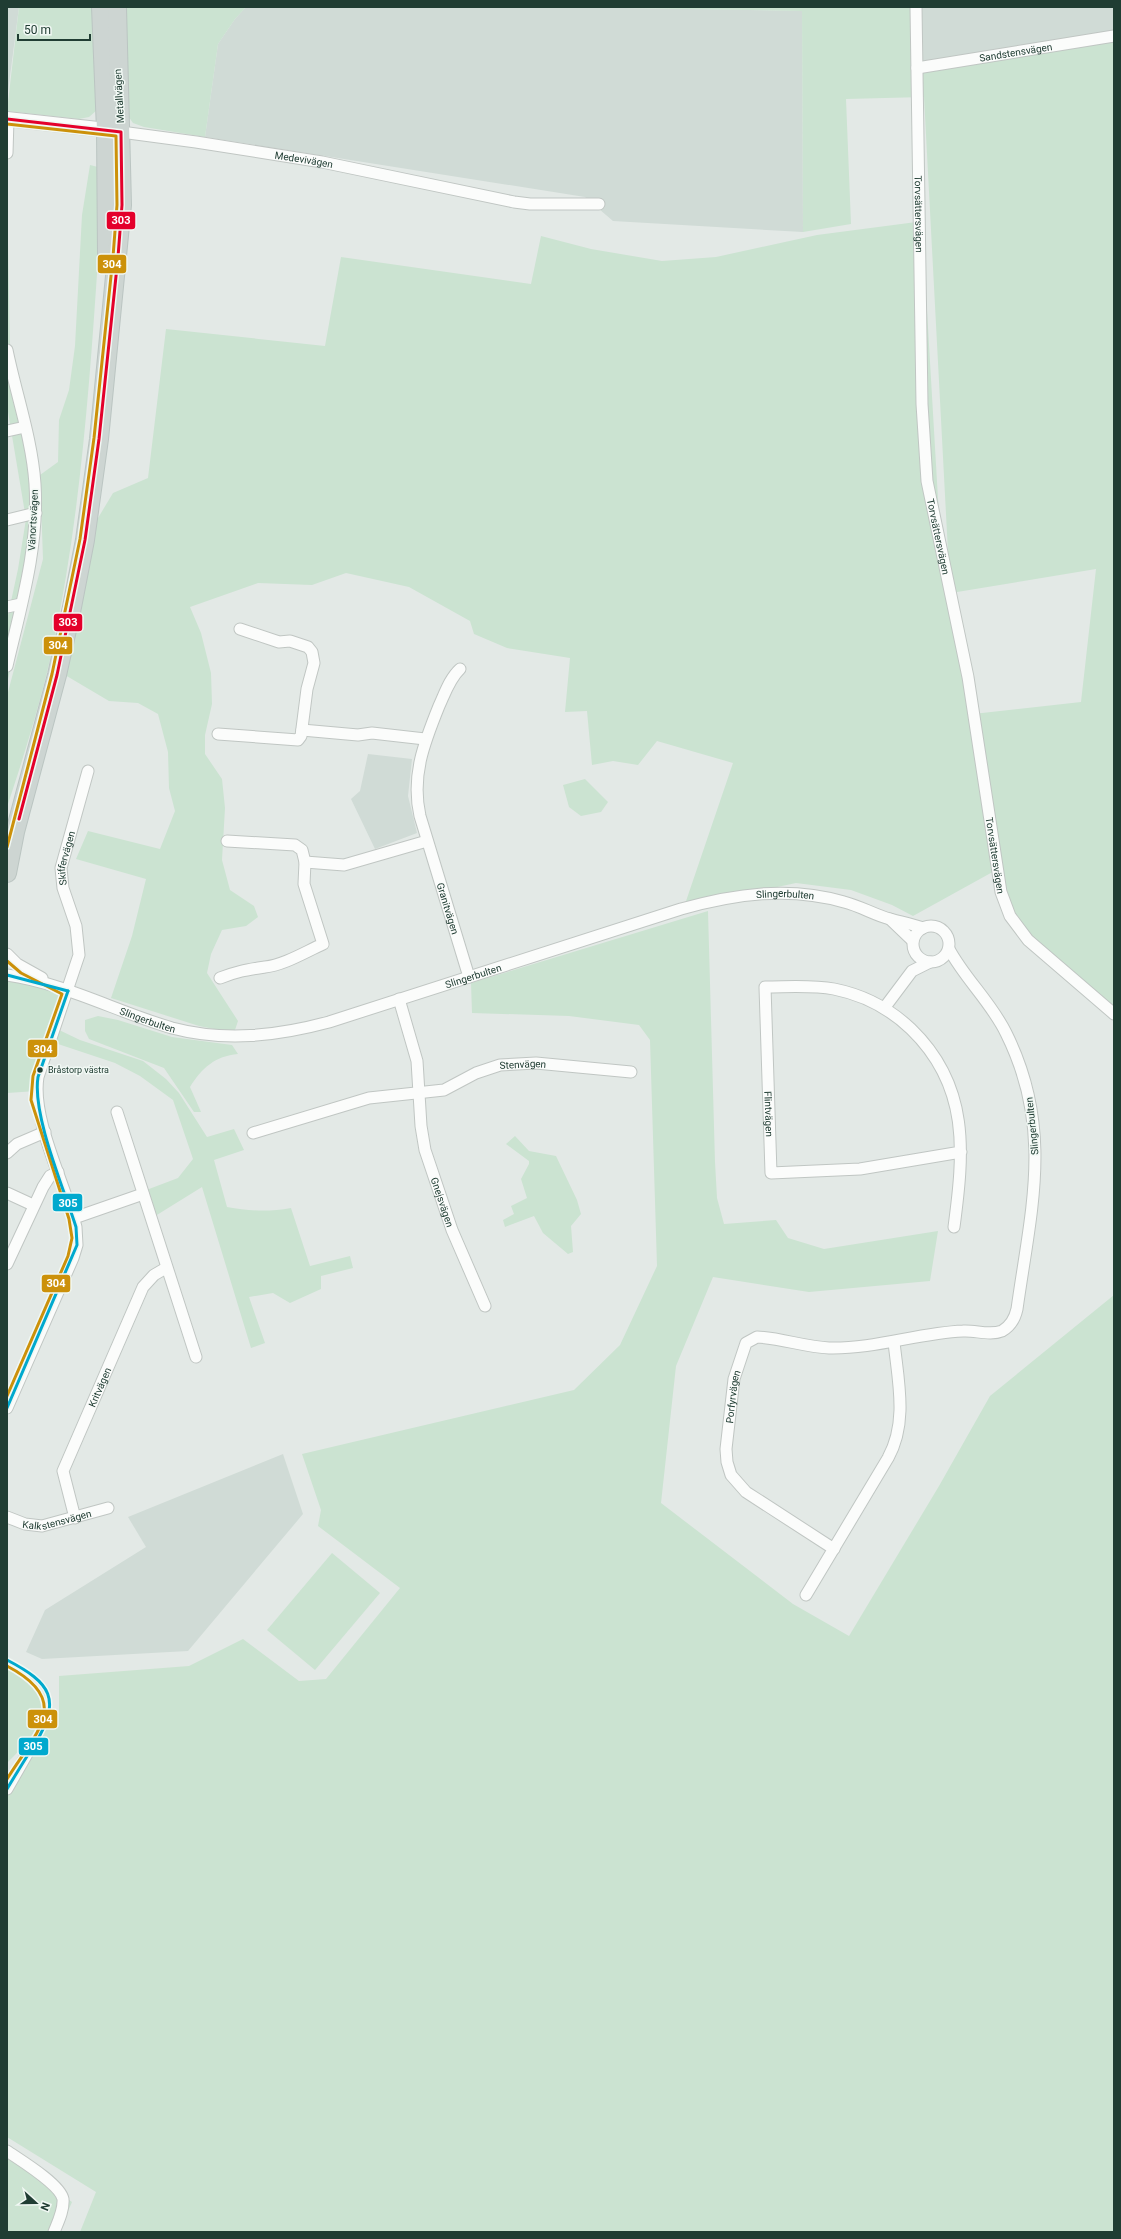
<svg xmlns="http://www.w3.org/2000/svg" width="1121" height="2239" viewBox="0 0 1121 2239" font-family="Roboto,sans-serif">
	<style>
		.built { fill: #d0dbd6 }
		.green { fill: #cbe3d1; fill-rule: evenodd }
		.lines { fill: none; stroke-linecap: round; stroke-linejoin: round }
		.minor-casing { stroke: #c0c6c3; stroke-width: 13 }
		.tertiary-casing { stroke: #c0c6c3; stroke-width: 16 }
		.primary-casing { stroke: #bbc5c2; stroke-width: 20 }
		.minor { stroke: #fbfcfb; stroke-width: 11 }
		.tertiary { stroke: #fbfcfb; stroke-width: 14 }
		.primary { stroke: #cdd5d2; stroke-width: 18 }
		.bus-1-casing { stroke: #f1f8f4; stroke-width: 6 }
		.bus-2-casing { stroke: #f1f8f4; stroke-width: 6 }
		.bus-3-casing { stroke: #f1f8f4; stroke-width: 6 }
		.bus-1 { stroke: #e4002b; stroke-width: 3 }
		.bus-2 { stroke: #cc910a; stroke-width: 3 }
		.bus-3 { stroke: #00a9ce; stroke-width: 3 }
		.bus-dot { fill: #203d33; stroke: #f1f8f4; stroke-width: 1.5 }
		.labels { text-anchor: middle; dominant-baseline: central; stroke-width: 3; stroke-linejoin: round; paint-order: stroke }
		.bus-label { font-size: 9px; fill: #203d33; stroke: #f1f8f4; text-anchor: start }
		.street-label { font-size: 10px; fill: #203d33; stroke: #f1f8f4 }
		.line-badge { stroke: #f1f8f4; stroke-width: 1.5 }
		.badge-label { font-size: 11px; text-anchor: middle; font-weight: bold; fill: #fff }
	</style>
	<rect width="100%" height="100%" fill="#e3e9e6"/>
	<g class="built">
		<polygon points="7,7 19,7 7,99"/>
		<polygon points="246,7 562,7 802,11 803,232 613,221 585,197 205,137 218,44 235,19"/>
		<polygon points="920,7 1114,7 1114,35 922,71"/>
		<polygon points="368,754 412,759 408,796 417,833 375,849 351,799 360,791"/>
		<polygon points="283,1454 303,1514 188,1651 42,1659 26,1652 45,1610 146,1547 128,1517"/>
	</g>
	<g class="green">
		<polygon points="19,7 96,7 97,110 89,117 79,119 7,111"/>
		<polygon points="122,7 246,7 235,19 218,44 205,137 144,127 133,123 126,113"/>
		<path d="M562,7h358l2,63 192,-35v984l-103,-100 -13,-50 -85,47 -21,-11 -41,-15 -55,-7 -112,24 49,-144 -76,-22 -19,24 -25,-4 -21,4 -5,-54 -22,1 5,-54 -63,-10 -33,-14 -4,-13 -61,-34 -63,-14 -34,12 -54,-2 -68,24 11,26 10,40 1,31 -7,31v19l17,25 3,29 -3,52 8,30 24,16 4,11 -12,9 -24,4 -11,24 -4,19 31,48 -4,12 -35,-7 -88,-28 21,-62 14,-57 -70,-20 12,-28 72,18 15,-38 -6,-23 -1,-36 -10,-38 -20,-11 -29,-2 -44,-26 30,-152 18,-30 35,-15 18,-149 159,17 16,-89 190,27 10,-48 50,13 71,12 54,-4 101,-22 107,-14v38l17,291 9,40 -26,-493 -78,2 5,125 -48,8 -1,-221zM1096,569l-15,133 -108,12 -22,-121z"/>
		<path d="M90,165l12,3v30c-10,150 -18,301 -49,448 -11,52 -29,110 -46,161v-111l36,-137 -3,-84 18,-13 1,-42 10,-30 6,-44 7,-131z"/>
		<polygon points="7,191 10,346 37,515 26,606 7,683 7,620 18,569 26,519 7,406"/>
		<polygon points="585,779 608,802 601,812 581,816 569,807 563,785"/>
		<polygon points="708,911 715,1162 717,1198 724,1224 776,1220 788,1238 824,1249 938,1231 930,1281 809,1292 713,1277 676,1366 661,1503 793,1604 849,1636 939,1486 990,1396 1114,1295 1114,2232 80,2232 96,2192 7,2137 7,1793 41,1736 53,1712 59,1714 59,1676 189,1666 243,1639 299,1681 326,1679 400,1588 318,1526 321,1510 302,1454 574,1390 620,1345 657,1266 650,1040 639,1025 569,1016 472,1013 471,983"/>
		<path d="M7,980l61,11 -11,38 23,11 63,21 23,18 13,14 28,44 27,-8 10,21 -30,10 13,47c22,4 42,5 64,1l19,58 40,-10 3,12 -32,8v13l-31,14 -17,-10 -24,4 16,46 -14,5 -49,-161 -50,31 -10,-29h7l29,-11 15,-19 -20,-59 -33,-24 -25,-13 -63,-21 -16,49 -29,2z"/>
		<path d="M98,1016l20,4 54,17 60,8 6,9c-23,2 -36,14 -48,33l11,25h-7l-30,-44 -75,-29 -4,-8v-11z"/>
		<polygon points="515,1136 529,1151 556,1156 577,1200 581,1214 571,1226 573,1252 568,1254 543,1233 534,1216 505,1227 503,1220 514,1214 511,1206 527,1198 521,1179 529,1164 529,1161 506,1144"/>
		<polygon points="332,1553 380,1593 315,1670 267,1630"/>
		<path d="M7,1666l24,12 14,17c-1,31 -17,47 -38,68z"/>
		<polygon points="7,2158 72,2202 59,2232 7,2232"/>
	</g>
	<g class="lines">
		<g class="minor-casing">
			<g id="minor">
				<path id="s1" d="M916,7l6,397 5,77 41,196 33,215 9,24 18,24 86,74"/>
				<path id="s2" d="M917,68l197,-32"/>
				<path id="s3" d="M121,132l75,10 126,20 192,40 16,2h69"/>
				<polyline points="7,153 8,119"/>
				<path d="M7,350c9,44 25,89 28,134 4,62 -14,122 -28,182"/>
				<polyline points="7,431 25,427"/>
				<polyline points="7,520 36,513"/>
				<polyline points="7,607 21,604"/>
				<path id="s4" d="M460,669c-10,9 -15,24 -21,37 -15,37 -28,70 -19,110l49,161"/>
				<polyline points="302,730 358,735 372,733 425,739"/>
				<polyline points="218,734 298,740 301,736 307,689 314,663 312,652 308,647 290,641 279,642 240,629"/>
				<polyline points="305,862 344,865 427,841"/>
				<polyline points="890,919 913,941"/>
				<circle cx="931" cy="944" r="18"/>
				<polyline points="7,954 17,964 42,978"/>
				<path id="s5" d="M7,975c57,8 110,37 165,53 53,14 105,8 157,-6l352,-113c54,-15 108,-23 163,-7 16,4 31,13 46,17 11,3 22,5 33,9"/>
				<path d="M220,978c18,-7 26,-8 45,-11 19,-2 40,-15 58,-23l-19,-60 1,-22 -3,-12 -7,-5 -68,-4"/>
				<path id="s6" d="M399,999l18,62 4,65 4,24 27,80 33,76"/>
				<polyline points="885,1007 912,971 930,962"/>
				<polyline points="117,1112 196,1357"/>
				<path id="s7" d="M253,1133l116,-35 75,-8 32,-17 24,-8 36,-2 95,9"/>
				<polyline points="7,1153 17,1144 45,1132"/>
				<polyline points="7,1193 33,1205"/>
				<polyline points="74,1218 143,1194"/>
				<path id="s8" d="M954,1227c10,-75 16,-141 -43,-198 -22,-21 -47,-34 -77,-40 -22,-4 -46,-2 -69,-2l6,186 89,-4 101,-17"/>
				<polyline points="7,1264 43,1187 50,1176 58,1172"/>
				<path id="s9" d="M7,1408l66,-150 4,-13 -1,-18c-11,-43 -45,-108 -38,-150l41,-122 -3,-29 -13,-38 -2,-20 27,-97"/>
				<path id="s10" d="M7,1517l18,7 17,2 66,-18"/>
				<path id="s11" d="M75,1518l-12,-47 80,-184 11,-12 12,-7"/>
				<path id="s12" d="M834,1549l-88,-57 -15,-17 -4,-13 -1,-13 8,-70 12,-36 11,-6c24,1 48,10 72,11 46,1 89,-15 134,-17 12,-1 27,5 39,0 9,-5 13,-13 15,-22 14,-100 37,-180 -11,-276 -15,-31 -41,-54 -57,-84"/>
				<path d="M806,1595l82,-137c20,-36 10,-77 6,-116"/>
				<polyline points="7,1789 31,1747"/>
				<path d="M7,2151c13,9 53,33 56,48 1,11 -5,23 -9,33"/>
			</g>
		</g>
		<g class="tertiary-casing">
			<polyline id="tertiary" points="7,119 116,131"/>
		</g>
		<g class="primary-casing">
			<g id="primary">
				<polyline points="101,7 106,130 107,254"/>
				<polyline points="7,873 15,832 57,675 72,607 85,540 99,439 122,205 117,7"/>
			</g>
		</g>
		<use href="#minor" class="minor"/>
		<use href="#tertiary" class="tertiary"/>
		<use href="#primary" class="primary"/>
		<g class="bus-1-casing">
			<polyline id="bus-1" points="7,119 121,132 122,205 118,257 99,439 85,540 57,675 19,819"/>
		</g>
		<g class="bus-2-casing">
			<g id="bus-2">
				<polyline points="7,124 116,136 117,205 113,257 94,438 80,539 52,674 7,847"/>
				<polyline points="7,961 21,973 62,994 33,1076 31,1100 69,1219 72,1238 68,1256 7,1396"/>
				<path d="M7,1666c67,35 29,66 0,113"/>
			</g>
		</g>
		<g class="bus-3-casing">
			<g id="bus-3">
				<polyline points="7,975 68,991"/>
				<path d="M7,1408l70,-163 -1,-18c-12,-38 -44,-112 -38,-150l30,-86"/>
				<path d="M7,1660c44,23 55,39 28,84 -10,15 -19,30 -28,45"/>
			</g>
		</g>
		<use href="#bus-1" class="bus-1"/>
		<use href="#bus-2" class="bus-2"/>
		<use href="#bus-3" class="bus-3"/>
	</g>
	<circle class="bus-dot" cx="40" cy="1070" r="3.5"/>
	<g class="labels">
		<g class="bus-label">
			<text x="48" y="1070">Bråstorp västra</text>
		</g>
		<g class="street-label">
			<text stroke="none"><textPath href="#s2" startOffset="100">Sandstensvägen</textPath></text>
			<text transform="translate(119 96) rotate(-93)">Metallvägen</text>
			<text stroke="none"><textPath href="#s3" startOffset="185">Medevivägen</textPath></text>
			<text stroke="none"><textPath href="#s1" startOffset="207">Torvsättersvägen</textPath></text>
			<text transform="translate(33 520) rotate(-87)">Vänortsvägen</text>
			<text stroke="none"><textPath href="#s1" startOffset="531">Torvsättersvägen</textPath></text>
			<text stroke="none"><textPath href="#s1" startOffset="855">Torvsättersvägen</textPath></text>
			<text stroke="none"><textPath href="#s9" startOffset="580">Skiffervägen</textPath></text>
			<text stroke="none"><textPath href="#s5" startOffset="808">Slingerbulten</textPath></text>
			<text stroke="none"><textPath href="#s4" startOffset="253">Granitvägen</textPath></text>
			<text stroke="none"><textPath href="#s5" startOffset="484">Slingerbulten</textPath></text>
			<text stroke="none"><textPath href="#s5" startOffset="148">Slingerbulten</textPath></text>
			<text stroke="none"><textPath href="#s7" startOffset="281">Stenvägen</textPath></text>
			<text stroke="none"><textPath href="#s8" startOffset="496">Flintvägen</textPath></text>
			<text transform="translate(1032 1126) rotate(-96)">Slingerbulten</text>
			<text stroke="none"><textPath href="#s6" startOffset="209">Gnejsvägen</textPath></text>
			<text stroke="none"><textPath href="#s11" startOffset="140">Kritvägen</textPath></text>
			<text stroke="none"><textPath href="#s12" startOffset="207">Porfyrvägen</textPath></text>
			<text stroke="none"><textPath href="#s10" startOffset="52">Kalkstensvägen</textPath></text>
		</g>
	</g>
	<g class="line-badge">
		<rect x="106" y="211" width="30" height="19" rx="4" fill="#e4002b"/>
		<rect x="97" y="254" width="30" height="20" rx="4" fill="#cc910a"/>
		<rect x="53" y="613" width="30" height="19" rx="4" fill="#e4002b"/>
		<rect x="43" y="636" width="30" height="19" rx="4" fill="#cc910a"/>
		<rect x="27" y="1039" width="31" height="19" rx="4" fill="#cc910a"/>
		<rect x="52" y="1193" width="31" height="19" rx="4" fill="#00a9ce"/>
		<rect x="41" y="1274" width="30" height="19" rx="4" fill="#cc910a"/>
		<rect x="27" y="1709" width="31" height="20" rx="4" fill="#cc910a"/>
		<rect x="18" y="1737" width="31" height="19" rx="4" fill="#00a9ce"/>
	</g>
	<g class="badge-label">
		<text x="121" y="224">303</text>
		<text x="112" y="268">304</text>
		<text x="68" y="626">303</text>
		<text x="58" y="649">304</text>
		<text x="43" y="1053">304</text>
		<text x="68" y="1207">305</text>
		<text x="56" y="1287">304</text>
		<text x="43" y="1723">304</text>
		<text x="33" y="1750">305</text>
	</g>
	<rect width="1121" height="2239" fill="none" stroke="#203d33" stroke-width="16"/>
	<g transform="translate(36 2203) rotate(111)" stroke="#f1f8f4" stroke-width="3" paint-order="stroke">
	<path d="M0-3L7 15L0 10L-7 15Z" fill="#203d33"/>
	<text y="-6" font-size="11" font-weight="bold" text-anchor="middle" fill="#203d33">N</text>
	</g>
	<path d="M18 34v6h72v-6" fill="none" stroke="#203d33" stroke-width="2"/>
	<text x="24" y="34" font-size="12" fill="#203d33" stroke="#f1f8f4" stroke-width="3" paint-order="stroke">50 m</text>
</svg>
